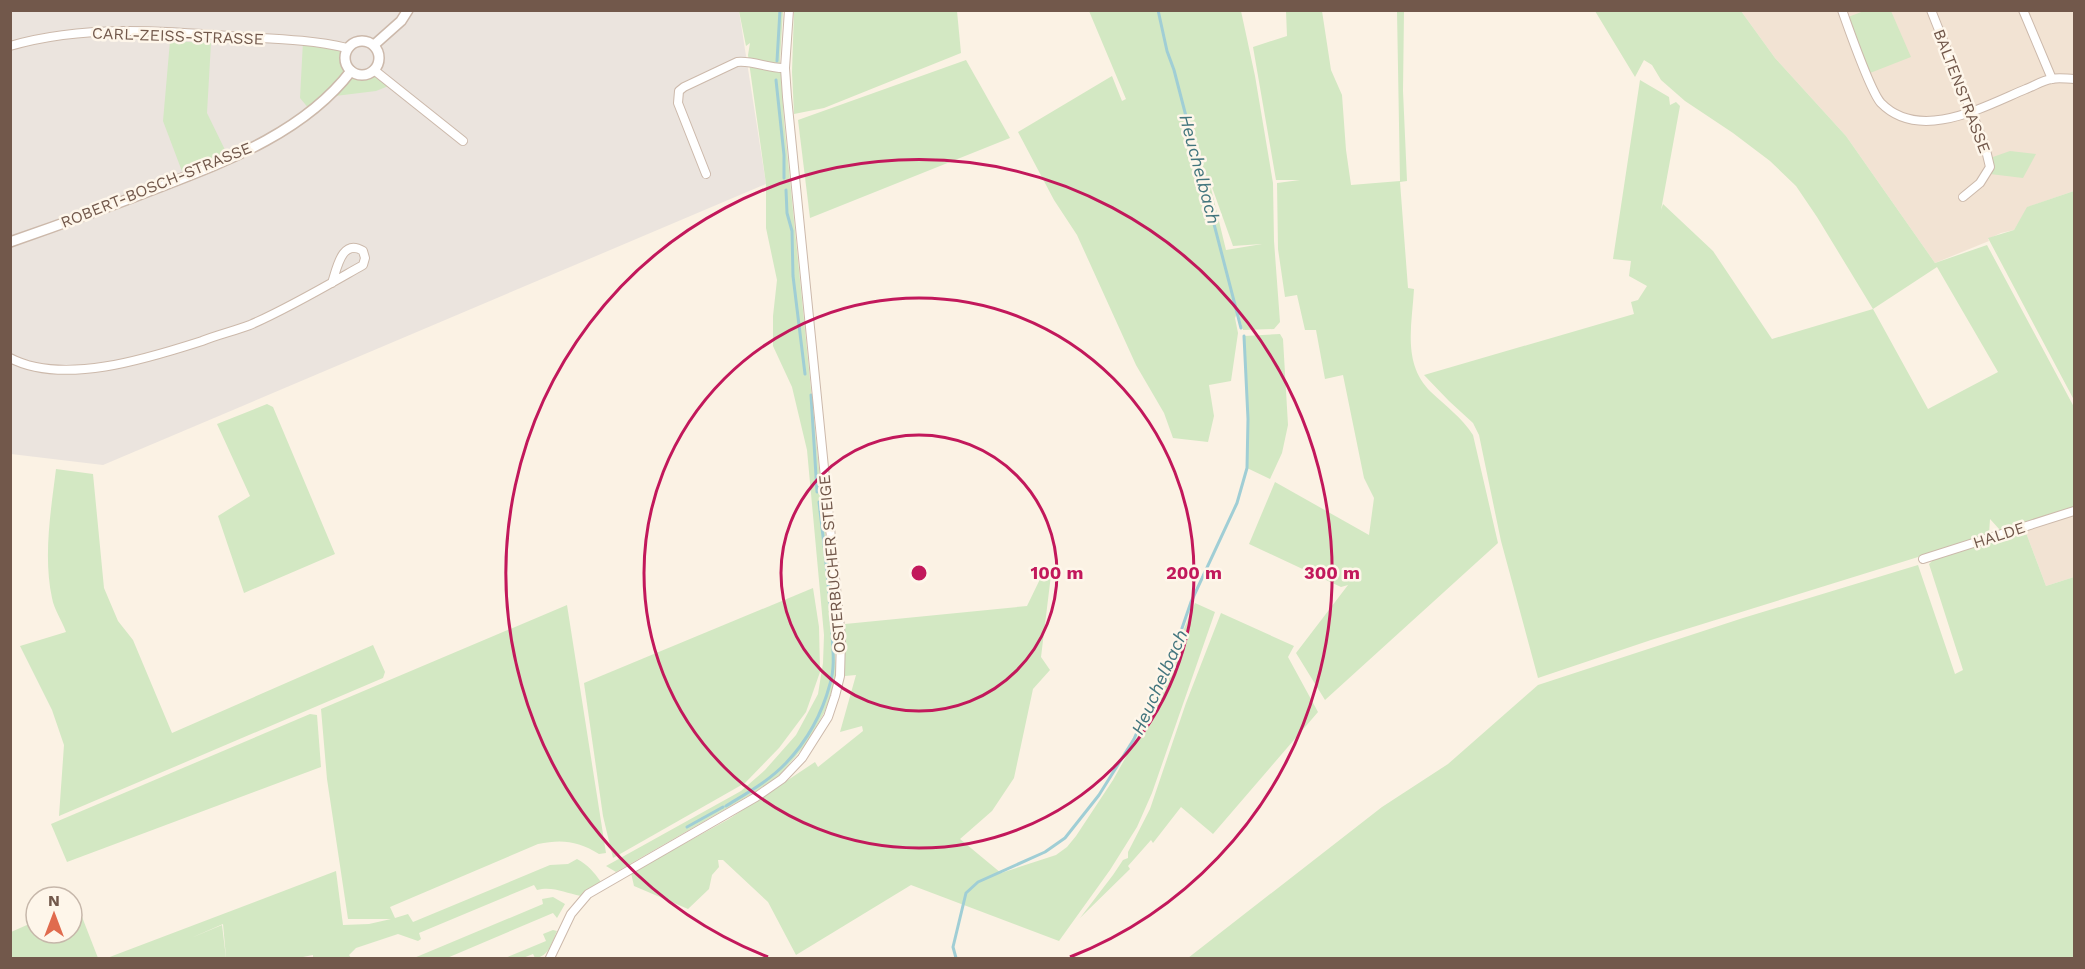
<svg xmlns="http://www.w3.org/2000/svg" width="2085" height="969" viewBox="0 0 2085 969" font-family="'Work Sans',sans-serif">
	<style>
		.residential { fill: #f2e3d3 }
		.industrial { fill: #ebe4de }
		.green { fill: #d3e8c3; fill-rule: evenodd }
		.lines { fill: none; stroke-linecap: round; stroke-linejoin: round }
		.stream { stroke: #a0ced5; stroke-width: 3 }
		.minor-casing { stroke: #ccb9ab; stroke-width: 10 }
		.tertiary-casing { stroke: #ccb9ab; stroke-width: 12 }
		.minor { stroke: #fff; stroke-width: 8 }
		.tertiary { stroke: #fff; stroke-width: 9 }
		.ring { fill: none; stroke: #c2185b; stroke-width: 3 }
		.labels { text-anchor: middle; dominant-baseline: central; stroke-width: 5; stroke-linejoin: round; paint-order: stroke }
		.street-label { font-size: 16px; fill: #72584b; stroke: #fef6ea }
		.water-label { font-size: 18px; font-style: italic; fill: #43767e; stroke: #fef6ea }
		.centre { fill: #c2185b; stroke: #fef6ea; stroke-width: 3 }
		.ring-label { font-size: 18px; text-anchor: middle; font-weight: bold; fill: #c2185b; stroke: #fef6ea; stroke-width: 5; stroke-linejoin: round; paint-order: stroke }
	</style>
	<rect width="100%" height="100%" fill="#fbf2e4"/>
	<g class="residential">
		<polygon points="1741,11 2074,11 2074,191 2028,207 2014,230 2001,233 1988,239 1989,241 1935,263 1846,136 1775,58"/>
		<polygon points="2074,514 2074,577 2046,586 2025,530"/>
	</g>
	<polygon class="industrial" points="11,11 739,11 766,184 103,465 11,454"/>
	<g class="green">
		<polygon points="739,11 783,11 780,60 784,121 833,608 836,672 832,693 824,713 807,743 779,776 755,792 616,872 606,866 741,791 765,770 796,735 818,694 823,663 824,635 807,450 792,387 773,346 773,316 777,280 766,228 766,184 748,55 750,43 746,46"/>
		<polygon points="794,11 957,11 961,53 824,108 794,114 792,72"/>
		<path d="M1089,11h152l14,65 18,107 1,58 6,81 -6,7 -31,1 -5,-19 -3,7 3,15 -7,48 -22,4 5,31 -6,26 -35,-4 -9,-25 -28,-48 -59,-130 -23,-35 -36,-68 94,-56 10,25 4,-2zM1208,176l25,70 29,-2 -36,6z"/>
		<path d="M1286,11h36l9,59 11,25 4,55 5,35 49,-4 -3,-170h7l-1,80 4,90 -7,1 8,106 6,1c-2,36 -12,75 17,103 15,14 31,26 42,43l25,108 -173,157 -29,-47 52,-68 -7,2 -92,-43 26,-62 94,53 5,-37 -10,-20 -21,-103 -18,4 -9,-49h-11l-8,-35 -12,2 -7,-48 -1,-66 23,-3h-24l-23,-133 34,-11z"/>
		<path d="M1595,11h146l34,47 71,78 89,127 52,-18 87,162v100l-70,24 -4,-1 -10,-11 -1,16 -338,105 -113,38 -37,-137 -22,-106 -6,-12 -24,-22 -25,-26 210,-61 -3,-12 7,-2 9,-14 -18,-10 2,-15 -18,-2 27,-179 29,17 1,8 6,-3 4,4 -19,104 2,-6 50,47 59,88 101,-30 -56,-92 -21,-31 -26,-25 -37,-28 -48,-32 -24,-21 -9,-15 -8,-5 -9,17zM1937,267l61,105 -70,37 -55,-100z"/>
		<polygon points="1864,11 1891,11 1911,57 1870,73 1848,17"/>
		<polygon points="170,41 211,43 207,113 228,156 183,174 163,121"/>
		<polygon points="303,41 347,48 344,60 351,71 362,75 374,70 391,85 376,91 327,97 310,110 300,98"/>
		<polygon points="966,60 1010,138 810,218 798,120"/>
		<polygon points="2010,151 2036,154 2023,178 1990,174 1990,158"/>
		<polygon points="2074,191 2074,400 1988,238 2014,230 2027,207"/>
		<polygon points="1280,334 1283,339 1288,425 1282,453 1270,479 1247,468 1248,419 1244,336"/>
		<polygon points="267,404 273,407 335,554 244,593 218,516 250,496 217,424"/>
		<path d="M56,469l37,5 11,114 14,33 15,19 39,93 201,-88 12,27 -2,6 -324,138 5,-71 -12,-35 -32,-64 46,-14c-4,-11 -12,-23 -14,-34 -9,-42 -1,-88 4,-129z"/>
		<polygon points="2025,530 2046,586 2074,577 2074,958 1188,958 1382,807 1448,764 1538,685 1743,618 1918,565 1955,674 1963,670 1929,564 1935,558"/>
		<polygon points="1042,575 1051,575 1041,657 1050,670 1033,689 1014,778 992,811 960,839 1001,873 1056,855 1067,847 1076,836 1113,780 1141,730 1195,603 1215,612 1152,793 1137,827 1110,870 1059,941 911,885 796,955 768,902 723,860 718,860 719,867 712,875 709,889 688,909 634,886 631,873 729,819 815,762 818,767 863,731 862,726 840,732 856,675 845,676 845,624 1027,606"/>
		<polygon points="813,588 819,627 820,672 806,712 779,748 745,783 613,858 603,816 584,683"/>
		<path d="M567,605l39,248 -7,1c-21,-13 -37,-15 -61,-10l-148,63 5,11 13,-4 5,8 137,-57 18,-1 9,-5c11,6 17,13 24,23l-20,14c-16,-3 -28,-10 -44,-6l-3,-5 -115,48 2,6 -3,2 -20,-7 -42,14 -7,7 2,3h-38v-3l-15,3 -72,-1 -3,-33 -32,14 31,-13 4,33h-119l229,-87 7,54 26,-1 22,-5h-43l-21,-140 -6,-70z"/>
		<polygon points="1221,613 1294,646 1288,657 1318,712 1213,834 1181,807 1153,843 1151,840 1128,866 1130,869 1080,918 1113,875 1123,860 1128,858 1128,852 1150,809 1186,703"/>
		<polygon points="310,714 317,715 321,767 67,862 51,824"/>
		<polygon points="553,897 565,904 557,918 553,913 447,958 414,958 543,904 542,899"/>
		<polygon points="77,904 98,958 11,958 11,932 36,921 36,933 72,933 72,906"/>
		<path d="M553,930l4,1c-5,11 -8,26 -22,27l-2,-4 -10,4h-18l41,-17 -3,-7z"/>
	</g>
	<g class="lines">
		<g class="stream">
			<polyline points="1158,10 1167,51 1174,70 1241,328"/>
			<polyline points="777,61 780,10"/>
			<polyline points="776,80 784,155 784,178"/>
			<polyline points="786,190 787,213 792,231 793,276 805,374"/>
			<polyline points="811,395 817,492"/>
			<path d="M726,806c21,-13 43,-25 60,-43 21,-22 36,-49 44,-79 5,-16 3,-33 2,-50 -2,-44 -8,-88 -13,-132"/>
			<polyline points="687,827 723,807"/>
			<polyline points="956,958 953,947 966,893 978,882 1045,852 1065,838 1099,795 1134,739 1179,637 1191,602 1237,503 1247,468 1248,419 1244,336"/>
		</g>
		<g class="minor-casing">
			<g id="minor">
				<path d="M1842,10c7,19 28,81 39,93 39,40 104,3 145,-14 8,-3 17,-9 26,-10 7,-2 15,0 22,0"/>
				<polyline points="1931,10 1985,146 1990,167 1980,183 1963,197"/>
				<polyline points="2023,10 2052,79"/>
				<path d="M10,46c76,-22 155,-15 233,-9 35,2 70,3 104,11"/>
				<polyline points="374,70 463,141"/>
				<path d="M706,174l-28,-71 1,-12 5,-4 53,-25c16,-2 32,7 48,6"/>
				<path d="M10,358c53,28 139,0 192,-17 15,-6 32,-10 48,-16 39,-17 76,-39 113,-60l2,-7 -2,-7c-21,-13 -26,17 -31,32"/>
				<polyline points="1923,559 2074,511"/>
				<polyline points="550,958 571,914 588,894 756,797 782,779 802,758 828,717 835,696 840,676 841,638 787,97 785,68 789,10"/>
			</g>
		</g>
		<g class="tertiary-casing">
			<g id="tertiary">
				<circle cx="362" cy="58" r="17"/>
				<polyline points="374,45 401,21 408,10"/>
				<path d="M10,242c52,-18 104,-37 155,-57 67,-26 141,-55 186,-114"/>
			</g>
		</g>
		<use href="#minor" class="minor"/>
		<use href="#tertiary" class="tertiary"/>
	</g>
	<g class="ring">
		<circle cx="919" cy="573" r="138"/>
		<circle cx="919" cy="573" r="275"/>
		<path d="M768 957A413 413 0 1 1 1070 957"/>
	</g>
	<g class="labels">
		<g class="street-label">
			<text transform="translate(178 36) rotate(2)">CARL-ZEISS-STRASSE</text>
			<text transform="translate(1962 91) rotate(69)">BALTENSTRASSE</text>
			<text transform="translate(156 185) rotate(-22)">ROBERT-BOSCH-STRASSE</text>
			<text transform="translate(1999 535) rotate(-18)">HALDE</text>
			<text transform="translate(832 564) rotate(-95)">OSTERBUCHER STEIGE</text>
		</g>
		<g class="water-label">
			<text transform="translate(1200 169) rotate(75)">Heuchelbach</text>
			<text transform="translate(1159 682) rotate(-66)">Heuchelbach</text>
		</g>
	</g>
	<circle cx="919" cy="573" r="9" class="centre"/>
	<g class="ring-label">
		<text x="1057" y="579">100 m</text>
		<text x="1194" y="579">200 m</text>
		<text x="1332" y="579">300 m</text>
	</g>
	<rect width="2085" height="969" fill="none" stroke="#72584b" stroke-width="24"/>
	<g transform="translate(54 915)"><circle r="28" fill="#fef6ea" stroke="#c6b7aa" stroke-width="1.5"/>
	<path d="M0-4.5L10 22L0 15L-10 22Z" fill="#e06b4e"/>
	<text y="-9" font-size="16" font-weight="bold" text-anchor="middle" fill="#72584b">N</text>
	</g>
</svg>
